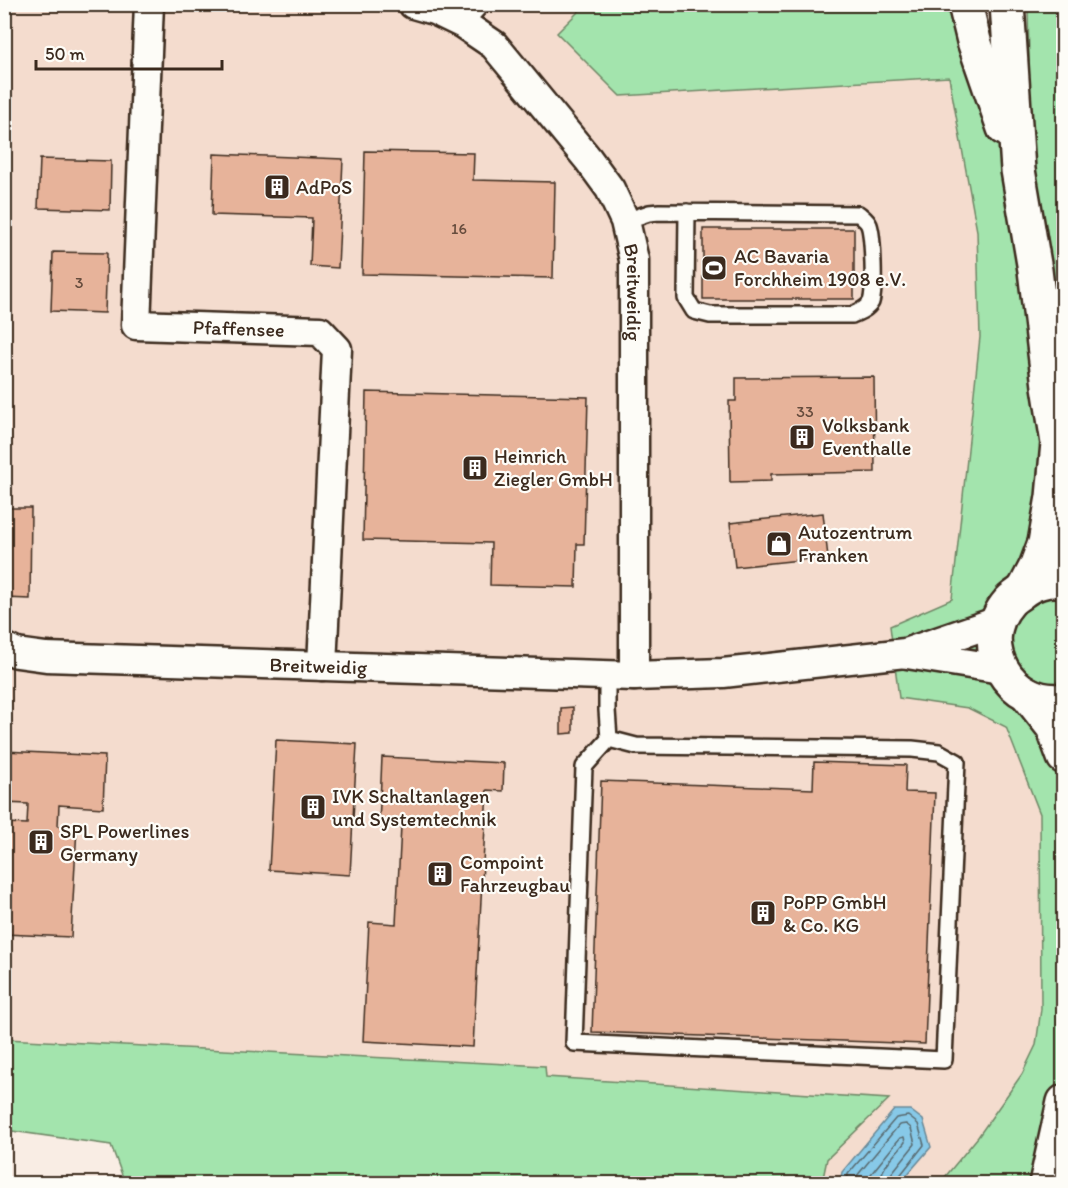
<svg xmlns="http://www.w3.org/2000/svg" width="1068" height="1188" viewBox="0 0 1068 1188" font-family="Itim,sans-serif">
	<style>
		.built { fill: #f4dcce }
		.green { fill: #a3e4ad; stroke: #6f8766; stroke-width: 1.5 }
		.water { fill: #87c9e8; stroke: #698997; stroke-width: 1.5 }
		.lines { fill: none; stroke-linecap: round; stroke-linejoin: round }
		.shore { stroke: #596a6f; stroke-width: 1.5 }
		.building { fill: #e7b39a; stroke: #3b2a1e; stroke-width: 1.5 }
		.lane-casing { stroke: #3b2a1e; stroke-width: 20 }
		.street-casing { stroke: #3b2a1e; stroke-width: 33 }
		.secondary-casing { stroke: #3b2a1e; stroke-width: 38 }
		.lane { stroke: #fdfcf7; stroke-width: 15 }
		.street { stroke: #fdfcf7; stroke-width: 28 }
		.secondary { stroke: #fdfcf7; stroke-width: 33 }
		.labels { text-anchor: middle; dominant-baseline: central; stroke-width: 4.5; stroke-linejoin: round; paint-order: stroke }
		.number-label { font-size: 16px; fill: #664c3d }
		.poi-label { font-size: 20px; fill: #3b2a1e; stroke: #fdfcf7; text-anchor: start }
		.street-label { font-size: 20px; fill: #3b2a1e; stroke: #fdfcf7 }
	</style>
	<rect width="100%" height="100%" fill="#f9ede4"/>
	<filter id="ink" filterUnits="userSpaceOnUse"><feTurbulence type="fractalNoise" baseFrequency=".0167" numOctaves="2"/><feDisplacementMap in="SourceGraphic" scale="12" xChannelSelector="R" yChannelSelector="G"/><feConvolveMatrix kernelMatrix="1 2 1 2 8 2 1 2 1" color-interpolation-filters="sRGB"/></filter>
	<g filter="url(#ink)">
		<polygon class="built" points="4,5 585,5 557,33 620,96 949,77 977,231 980,337 952,599 890,626 899,698 968,708 1005,727 1040,814 1041,1009 1036,1045 1021,1074 978,1137 940,1183 822,1183 827,1159 888,1099 546,1077 544,1066 5,1039"/>
		<g class="green">
			<polygon points="585,5 953,5 972,74 1029,65 1028,5 1063,5 1063,1183 940,1183 978,1137 1022,1074 1036,1045 1041,1009 1040,814 1006,727 968,708 899,698 890,626 952,599 980,337 977,231 949,77 620,96 557,33"/>
			<polygon points="5,1039 545,1066 546,1077 889,1099 827,1159 822,1183 125,1183 111,1145 5,1130"/>
		</g>
		<polygon class="water" points="894,1110 910,1110 923,1120 931,1147 900,1183 840,1183 842,1172"/>
		<g class="lines">
			<g class="shore">
				<polyline points="847,1184 848,1174 896,1118 908,1116 918,1124 924,1145 898,1178 896,1184"/>
				<polyline points="854,1184 856,1177 899,1125 906,1124 911,1128 915,1144 891,1174 889,1184"/>
				<path d="M863,1184l37,-46 4,-1 1,5c-10,13 -25,25 -25,42"/>
			</g>
		</g>
		<g class="building">
			<polygon points="365,151 474,153 473,180 555,182 553,278 362,274"/>
			<polygon points="214,154 343,159 338,268 310,266 312,218 212,215"/>
			<polygon points="40,159 111,161 110,210 38,208"/>
			<rect x="703" y="229" width="151" height="70"/>
			<polygon points="53,252 107,253 105,313 51,311"/>
			<polygon points="874,377 875,472 771,474 771,481 730,482 729,401 736,401 736,378"/>
			<polygon points="366,392 588,397 584,544 577,544 576,587 490,585 491,543 363,540"/>
			<polygon points="4,508 31,508 30,599 4,598"/>
			<polygon points="823,513 828,557 735,567 730,523"/>
			<polygon points="573,707 573,733 561,734 561,708"/>
			<polygon points="276,740 357,744 350,875 269,870"/>
			<polygon points="4,751 105,756 103,808 59,805 58,826 77,827 71,937 4,934 4,857 6,823 27,824 28,804 4,803"/>
			<polygon points="382,757 504,763 503,791 487,790 473,1047 363,1041 369,922 396,924 401,826 379,825"/>
			<polygon points="814,762 906,765 905,792 935,793 925,1044 592,1032 601,781 813,789"/>
		</g>
		<g class="lines">
			<g class="lane-casing">
				<g id="lane">
					<polyline points="463,24 482,4"/>
					<path d="M625,221l24,-8 10,-1 200,2c4,4 8,6 10,11 4,11 6,66 2,77 -4,7 -12,10 -19,13h-142l-16,-4 -8,-13 1,-86"/>
					<polyline points="607,675 607,710 609,739 636,746 912,749 939,752 957,762 944,1060 574,1043 584,767 609,739"/>
				</g>
			</g>
			<g class="street-casing">
				<g id="street">
					<path id="s1" d="M149,4l-13,321 184,6 17,18 -15,317"/>
					<path id="s2" d="M413,4l21,6 29,14 31,21 94,114 22,30 15,32 9,39v416"/>
					<path id="s3" d="M4,647l13,6 29,4 588,19 89,-3 182,-20 93,-32"/>
					<polyline points="907,654 1001,669"/>
				</g>
			</g>
			<g class="secondary-casing">
				<g id="secondary">
					<polyline points="965,4 974,41 1004,128"/>
					<polyline points="1007,4 1018,170 1035,270 1049,386 1058,443 1053,497 1045,543 1036,567 1025,588"/>
					<path d="M1064,581c-16,-3 -33,2 -44,12 -4,3 -8,5 -11,9 -37,42 1,106 55,98"/>
					<polyline points="1027,694 1053,727 1064,757"/>
					<polyline points="1046,1184 1064,1102"/>
				</g>
			</g>
			<use href="#lane" class="lane"/>
			<use href="#street" class="street"/>
			<use href="#secondary" class="secondary"/>
		</g>
	</g>
	<defs>
		<g id="building-square" transform="scale(1.35)"><rect x="-9" y="-9" width="18" height="18" rx="4" fill="#3b2a1e" stroke="#fdfcf7"/><path d="M-4-6H4V6H1V3H-1V6H-4ZM-2.5-4.3h1.7v1.8h-1.7ZM.8-4.3h1.7v1.8H.8ZM-2.5-1h1.7V.8h-1.7ZM.8-1h1.7V.8H.8Z" fill="#fff"/></g>
		<g id="stadium-square" transform="scale(1.35)"><rect x="-9" y="-9" width="18" height="18" rx="4" fill="#3b2a1e" stroke="#fdfcf7"/><path d="M0-5a6.5 5 0 1 0 0 10a6.5 5 0 1 0 0-10ZM-3.5-1.8h7v3.6h-7Z" fill="#fff"/></g>
		<g id="shop-square" transform="scale(1.35)"><rect x="-9" y="-9" width="18" height="18" rx="4" fill="#3b2a1e" stroke="#fdfcf7"/><path d="M-5-2.5h2.3a2.7 3.5 0 0 1 5.4 0H5L5.5 6h-11ZM-1.5-2.5h3a1.5 2.3 0 0 0-3 0Z" fill="#fff"/></g>
	</defs>
	<g fill-rule="evenodd">
		<use href="#building-square" x="277" y="187"/>
		<use href="#stadium-square" x="714" y="268"/>
		<use href="#building-square" x="802" y="437"/>
		<use href="#building-square" x="475" y="468"/>
		<use href="#shop-square" x="779" y="544"/>
		<use href="#building-square" x="313" y="807"/>
		<use href="#building-square" x="41" y="842"/>
		<use href="#building-square" x="440" y="874"/>
		<use href="#building-square" x="763" y="913"/>
	</g>
	<g class="labels">
		<g class="number-label">
			<text x="459" y="228">16</text>
			<text x="79" y="282">3</text>
			<text x="805" y="411">33</text>
		</g>
		<g class="poi-label">
			<text x="296" y="187">AdPoS</text>
			<text x="734" y="256">AC Bavaria<tspan x="734" dy="23">Forchheim 1908 e.V.</tspan></text>
			<text x="822" y="425">Volksbank<tspan x="822" dy="23">Eventhalle</tspan></text>
			<text x="494" y="456">Heinrich<tspan x="494" dy="23">Ziegler GmbH</tspan></text>
			<text x="798" y="532">Autozentrum<tspan x="798" dy="23">Franken</tspan></text>
			<text x="332" y="796">IVK Schaltanlagen<tspan x="332" dy="23">und Systemtechnik</tspan></text>
			<text x="60" y="831">SPL Powerlines<tspan x="60" dy="23">Germany</tspan></text>
			<text x="460" y="862">Compoint<tspan x="460" dy="23">Fahrzeugbau</tspan></text>
			<text x="783" y="902">PoPP GmbH<tspan x="783" dy="23">&amp; Co. KG</tspan></text>
		</g>
		<g class="street-label">
			<text stroke="none"><textPath href="#s2" startOffset="384">Breitweidig</textPath></text>
			<text stroke="none"><textPath href="#s1" startOffset="424">Pfaffensee</textPath></text>
			<text stroke="none"><textPath href="#s3" startOffset="316">Breitweidig</textPath></text>
		</g>
	</g>
	<rect width="1068" height="1188" fill="none" stroke="#fdfcf7" stroke-width="24"/>
	<rect x="12" y="12" width="1044" height="1164" fill="none" stroke="#3b2a1e" stroke-width="2" filter="url(#ink)"/>
	<path d="M36 60v9h186v-9" fill="none" stroke="#3b2a1e" stroke-width="3"/>
	<text x="45" y="60" font-size="18" fill="#3b2a1e" stroke="#fdfcf7" stroke-width="4.5" paint-order="stroke">50 m</text>
</svg>
